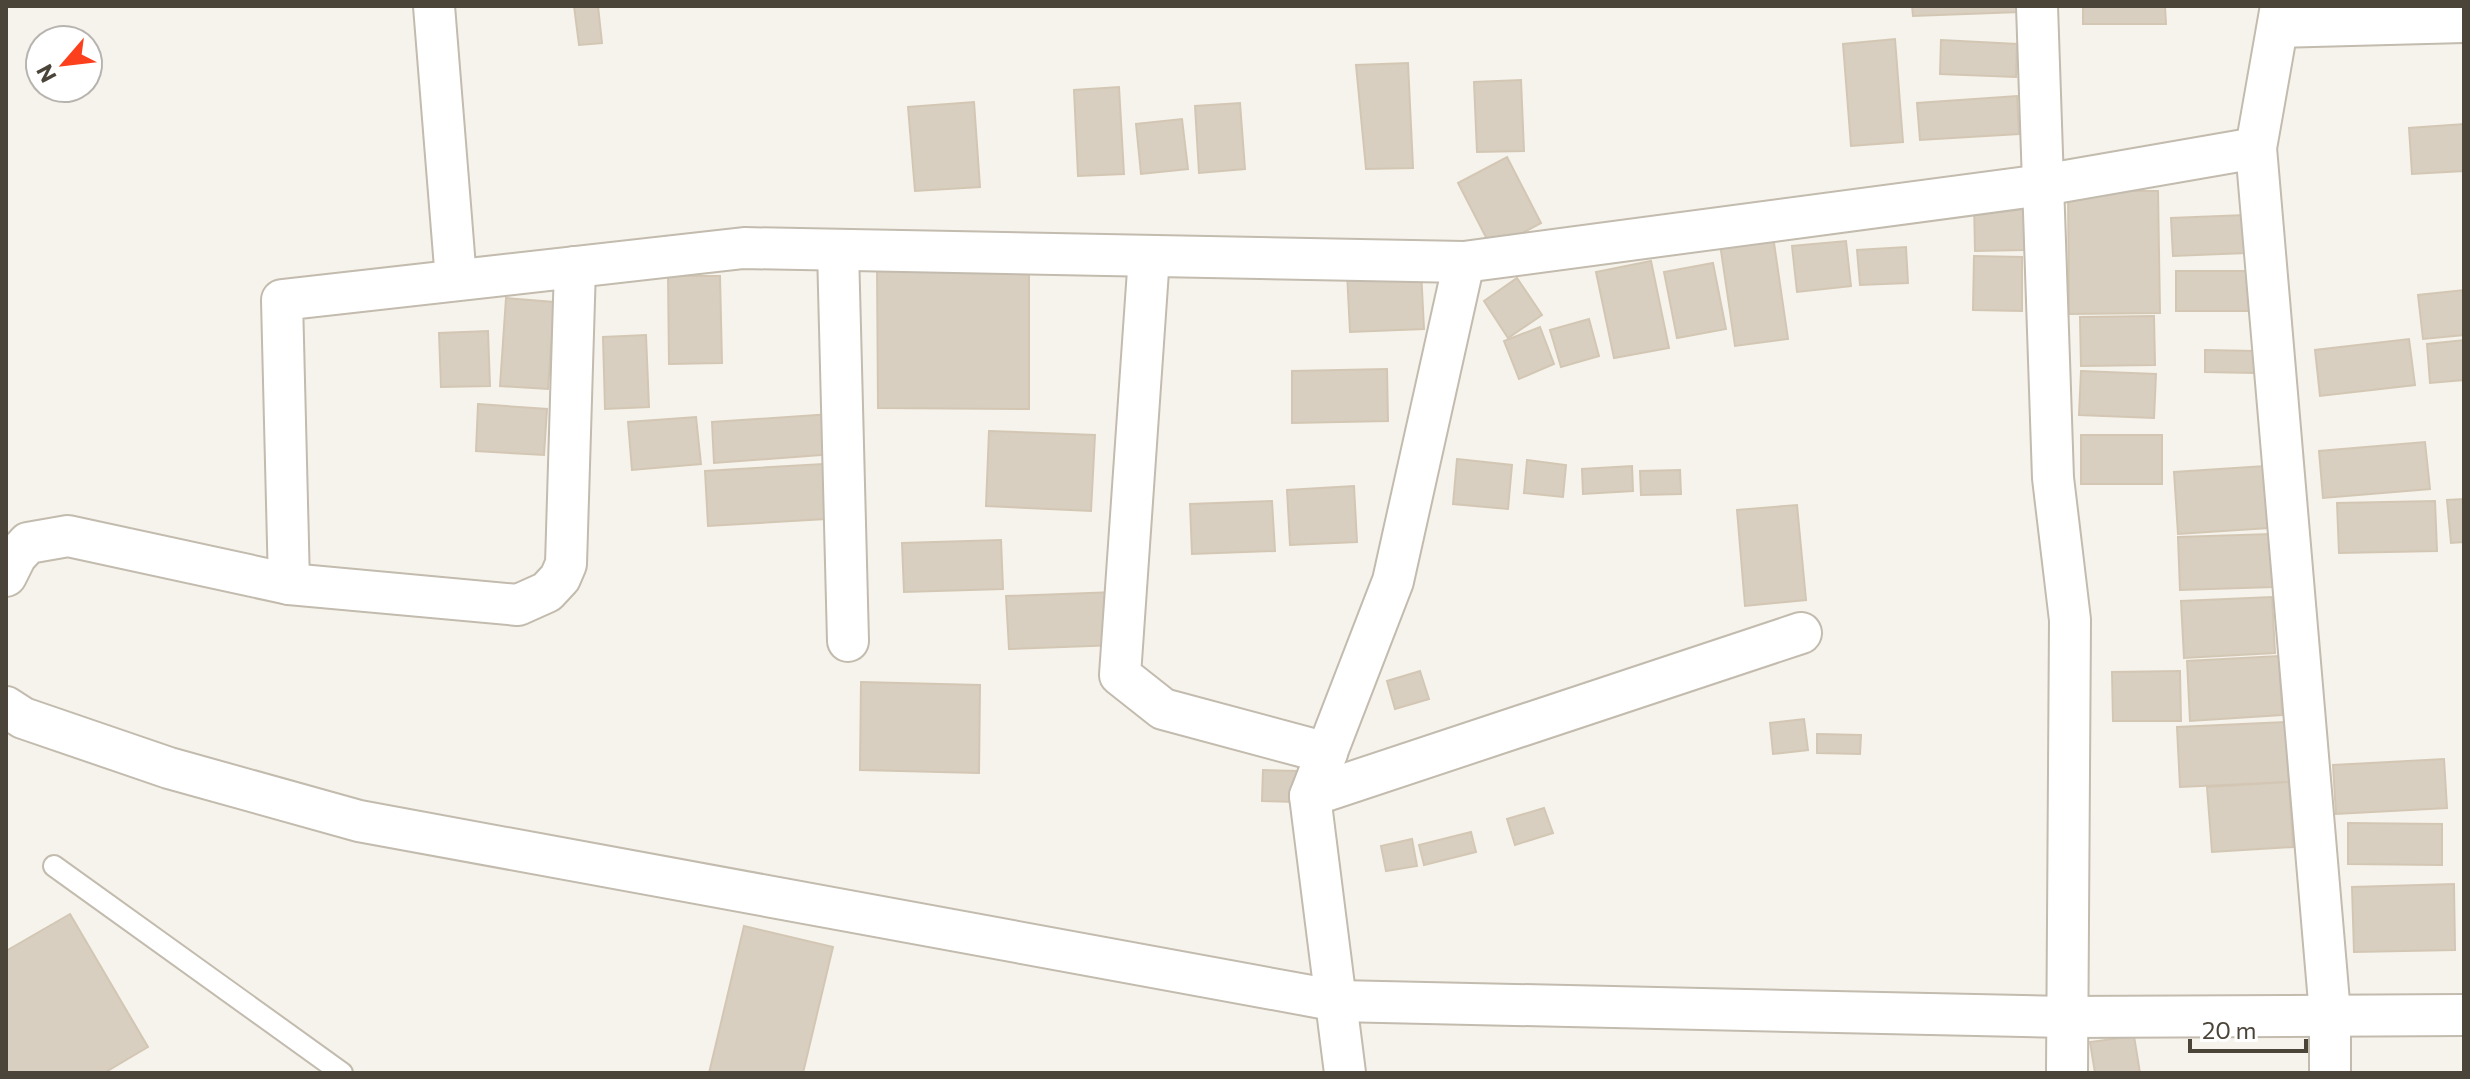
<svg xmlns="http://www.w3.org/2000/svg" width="2470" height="1079" viewBox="0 0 2470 1079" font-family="Commissioner,sans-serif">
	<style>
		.building { fill: #d8cfc1; stroke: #d3c7b4; stroke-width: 2 }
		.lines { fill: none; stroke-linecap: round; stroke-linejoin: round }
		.lane-casing { stroke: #c2bbae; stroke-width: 24 }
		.street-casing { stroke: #c2bbae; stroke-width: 44 }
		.lane { stroke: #fff; stroke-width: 20 }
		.street { stroke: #fff; stroke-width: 40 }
	</style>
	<rect width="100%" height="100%" fill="#f6f3ec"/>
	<g class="building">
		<polygon points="574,6 598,6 602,43 579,45"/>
		<polygon points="1912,6 2020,6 2020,12 1913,16"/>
		<polygon points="2083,6 2165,6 2166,24 2083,24"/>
		<polygon points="1895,39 1903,142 1851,146 1843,44"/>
		<polygon points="1941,40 2017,44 2016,77 1940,74"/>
		<polygon points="1408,63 1413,168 1366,169 1356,65"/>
		<polygon points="1521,80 1524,151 1477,152 1474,82"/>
		<polygon points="1119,87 1124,174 1078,176 1074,90"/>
		<polygon points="2017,96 2019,134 1920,140 1917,103"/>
		<polygon points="974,102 980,187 915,191 908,107"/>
		<polygon points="1240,103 1245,169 1199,173 1195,106"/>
		<polygon points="1182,119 1188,169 1141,174 1136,124"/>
		<polygon points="2464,124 2464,171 2412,174 2409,128"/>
		<polygon points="1507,157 1541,223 1492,249 1458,183"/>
		<polygon points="2068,191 2158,191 2160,313 2069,314"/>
		<polygon points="2024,202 2025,250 1975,251 1974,203"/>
		<polygon points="2245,215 2247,253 2173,256 2171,218"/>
		<polygon points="1773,236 1788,339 1735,346 1720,244"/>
		<polygon points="1846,241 1851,286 1797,292 1792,246"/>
		<polygon points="1906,247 1908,283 1860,285 1857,250"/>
		<polygon points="1974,256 2022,257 2022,311 1973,310"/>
		<polygon points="1651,261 1669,348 1614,358 1596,272"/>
		<polygon points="1713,263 1726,329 1677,338 1664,272"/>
		<polygon points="877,267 1029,268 1029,409 878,408"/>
		<polygon points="1421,270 1424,329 1350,332 1347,273"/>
		<polygon points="2176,271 2249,271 2250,311 2176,311"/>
		<polygon points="668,276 720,276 722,363 669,364"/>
		<polygon points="1517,278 1542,315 1508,338 1484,301"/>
		<polygon points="2464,290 2464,335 2423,339 2418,295"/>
		<polygon points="506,298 554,302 548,389 500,386"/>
		<polygon points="2154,316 2155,365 2081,366 2080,317"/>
		<polygon points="1589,319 1599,356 1561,367 1550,330"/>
		<polygon points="1540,327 1554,364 1519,379 1504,341"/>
		<polygon points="488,331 490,386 441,387 439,333"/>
		<polygon points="646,335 649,407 605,409 603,337"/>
		<polygon points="2409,339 2415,385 2320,396 2315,350"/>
		<polygon points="2464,340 2464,380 2430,383 2427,344"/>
		<polygon points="2205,350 2255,351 2254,373 2205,372"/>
		<polygon points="1387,369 1388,421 1292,423 1292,371"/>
		<polygon points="2081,371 2156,374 2154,418 2079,415"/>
		<polygon points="478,404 547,409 544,455 476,451"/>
		<polygon points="831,414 834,454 714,463 712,422"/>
		<polygon points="696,417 701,464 632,470 628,422"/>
		<polygon points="989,431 1095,435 1091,511 986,506"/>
		<rect x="2081" y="435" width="81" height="49"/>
		<polygon points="2425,442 2430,489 2323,498 2319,451"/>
		<polygon points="1457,459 1512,465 1508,509 1453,504"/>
		<polygon points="1527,460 1566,465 1563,497 1524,493"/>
		<polygon points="823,464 826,519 708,526 705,471"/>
		<polygon points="1632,466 1633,491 1583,494 1582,469"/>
		<polygon points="2265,466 2269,528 2178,534 2174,472"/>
		<polygon points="1680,470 1681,494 1641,495 1640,471"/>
		<polygon points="1354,486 1357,542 1290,545 1287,490"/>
		<polygon points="2464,499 2464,542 2451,543 2447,500"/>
		<polygon points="1272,501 1275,551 1192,554 1190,504"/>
		<polygon points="2435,501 2437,551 2339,553 2337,503"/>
		<polygon points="1797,505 1806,600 1745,606 1737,510"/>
		<polygon points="2271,534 2274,587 2180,590 2178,537"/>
		<polygon points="1001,540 1003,589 904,592 902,543"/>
		<polygon points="1115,592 1117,645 1009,649 1006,596"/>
		<polygon points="2272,597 2275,653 2184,658 2181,601"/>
		<polygon points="2279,656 2282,715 2190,721 2187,661"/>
		<polygon points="1420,671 1429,699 1395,709 1387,681"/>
		<polygon points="2180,671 2181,721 2113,721 2112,672"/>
		<polygon points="861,682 980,685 979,773 860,770"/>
		<polygon points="1804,719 1808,750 1773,754 1770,723"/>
		<polygon points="2285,722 2289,782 2180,787 2177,727"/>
		<polygon points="1817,734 1861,735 1860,754 1817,753"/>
		<polygon points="2444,759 2447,808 2336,814 2333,765"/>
		<polygon points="1263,770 1297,771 1296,802 1262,801"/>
		<polygon points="2289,782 2293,847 2212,852 2207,787"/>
		<polygon points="1544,808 1553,833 1515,845 1507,819"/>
		<polygon points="2348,823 2442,824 2442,865 2348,864"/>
		<polygon points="1471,832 1476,852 1424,865 1419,845"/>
		<polygon points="1412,839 1417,866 1386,871 1381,846"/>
		<polygon points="2454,884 2455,950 2354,952 2352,887"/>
		<polygon points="70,914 148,1047 104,1073 6,1073 6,951"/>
		<polygon points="744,926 833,947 803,1073 709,1073"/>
		<polygon points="2134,1036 2140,1073 2095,1073 2090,1042"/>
	</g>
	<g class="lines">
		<g class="lane-casing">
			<polyline id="lane" points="54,866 342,1073"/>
		</g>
		<g class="street-casing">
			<g id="street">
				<polyline points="434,6 456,280"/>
				<polyline points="2037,6 2053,478 2070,620 2067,1073"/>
				<polyline points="2281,6 2256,148 2330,1014 2330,1073"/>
				<polyline points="2279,27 2464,22"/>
				<polyline points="838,250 848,641"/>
				<polyline points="1149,256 1120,675 1163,709 1327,753"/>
				<polyline points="6,576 16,556 28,543 68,536 289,584 518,605 547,592 560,578 566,564 575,267"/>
				<polyline points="289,584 282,300 744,248 1464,262 2043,185 2256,148"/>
				<polyline points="6,707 23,718 169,768 359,821 1338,1001 2065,1017 2464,1015"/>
				<polyline points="1310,796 1801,633"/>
				<polyline points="1345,1073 1310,796 1393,581 1464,262"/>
			</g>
		</g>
		<use href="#lane" class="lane"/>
		<use href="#street" class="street"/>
	</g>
	<rect width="2470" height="1079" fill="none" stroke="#4b4439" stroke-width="16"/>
	<g transform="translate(64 64) rotate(242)"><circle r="38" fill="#ffffff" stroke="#b7b4b0" stroke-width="2"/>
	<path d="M0-6L14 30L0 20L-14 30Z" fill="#fc3f1d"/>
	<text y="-12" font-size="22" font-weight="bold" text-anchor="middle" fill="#4b4439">N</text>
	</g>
	<path d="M2190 1039v12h116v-12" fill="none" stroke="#4b4439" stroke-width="4"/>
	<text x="2202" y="1039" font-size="24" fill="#4b4439" stroke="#ffffff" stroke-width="6" paint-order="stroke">20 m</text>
</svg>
